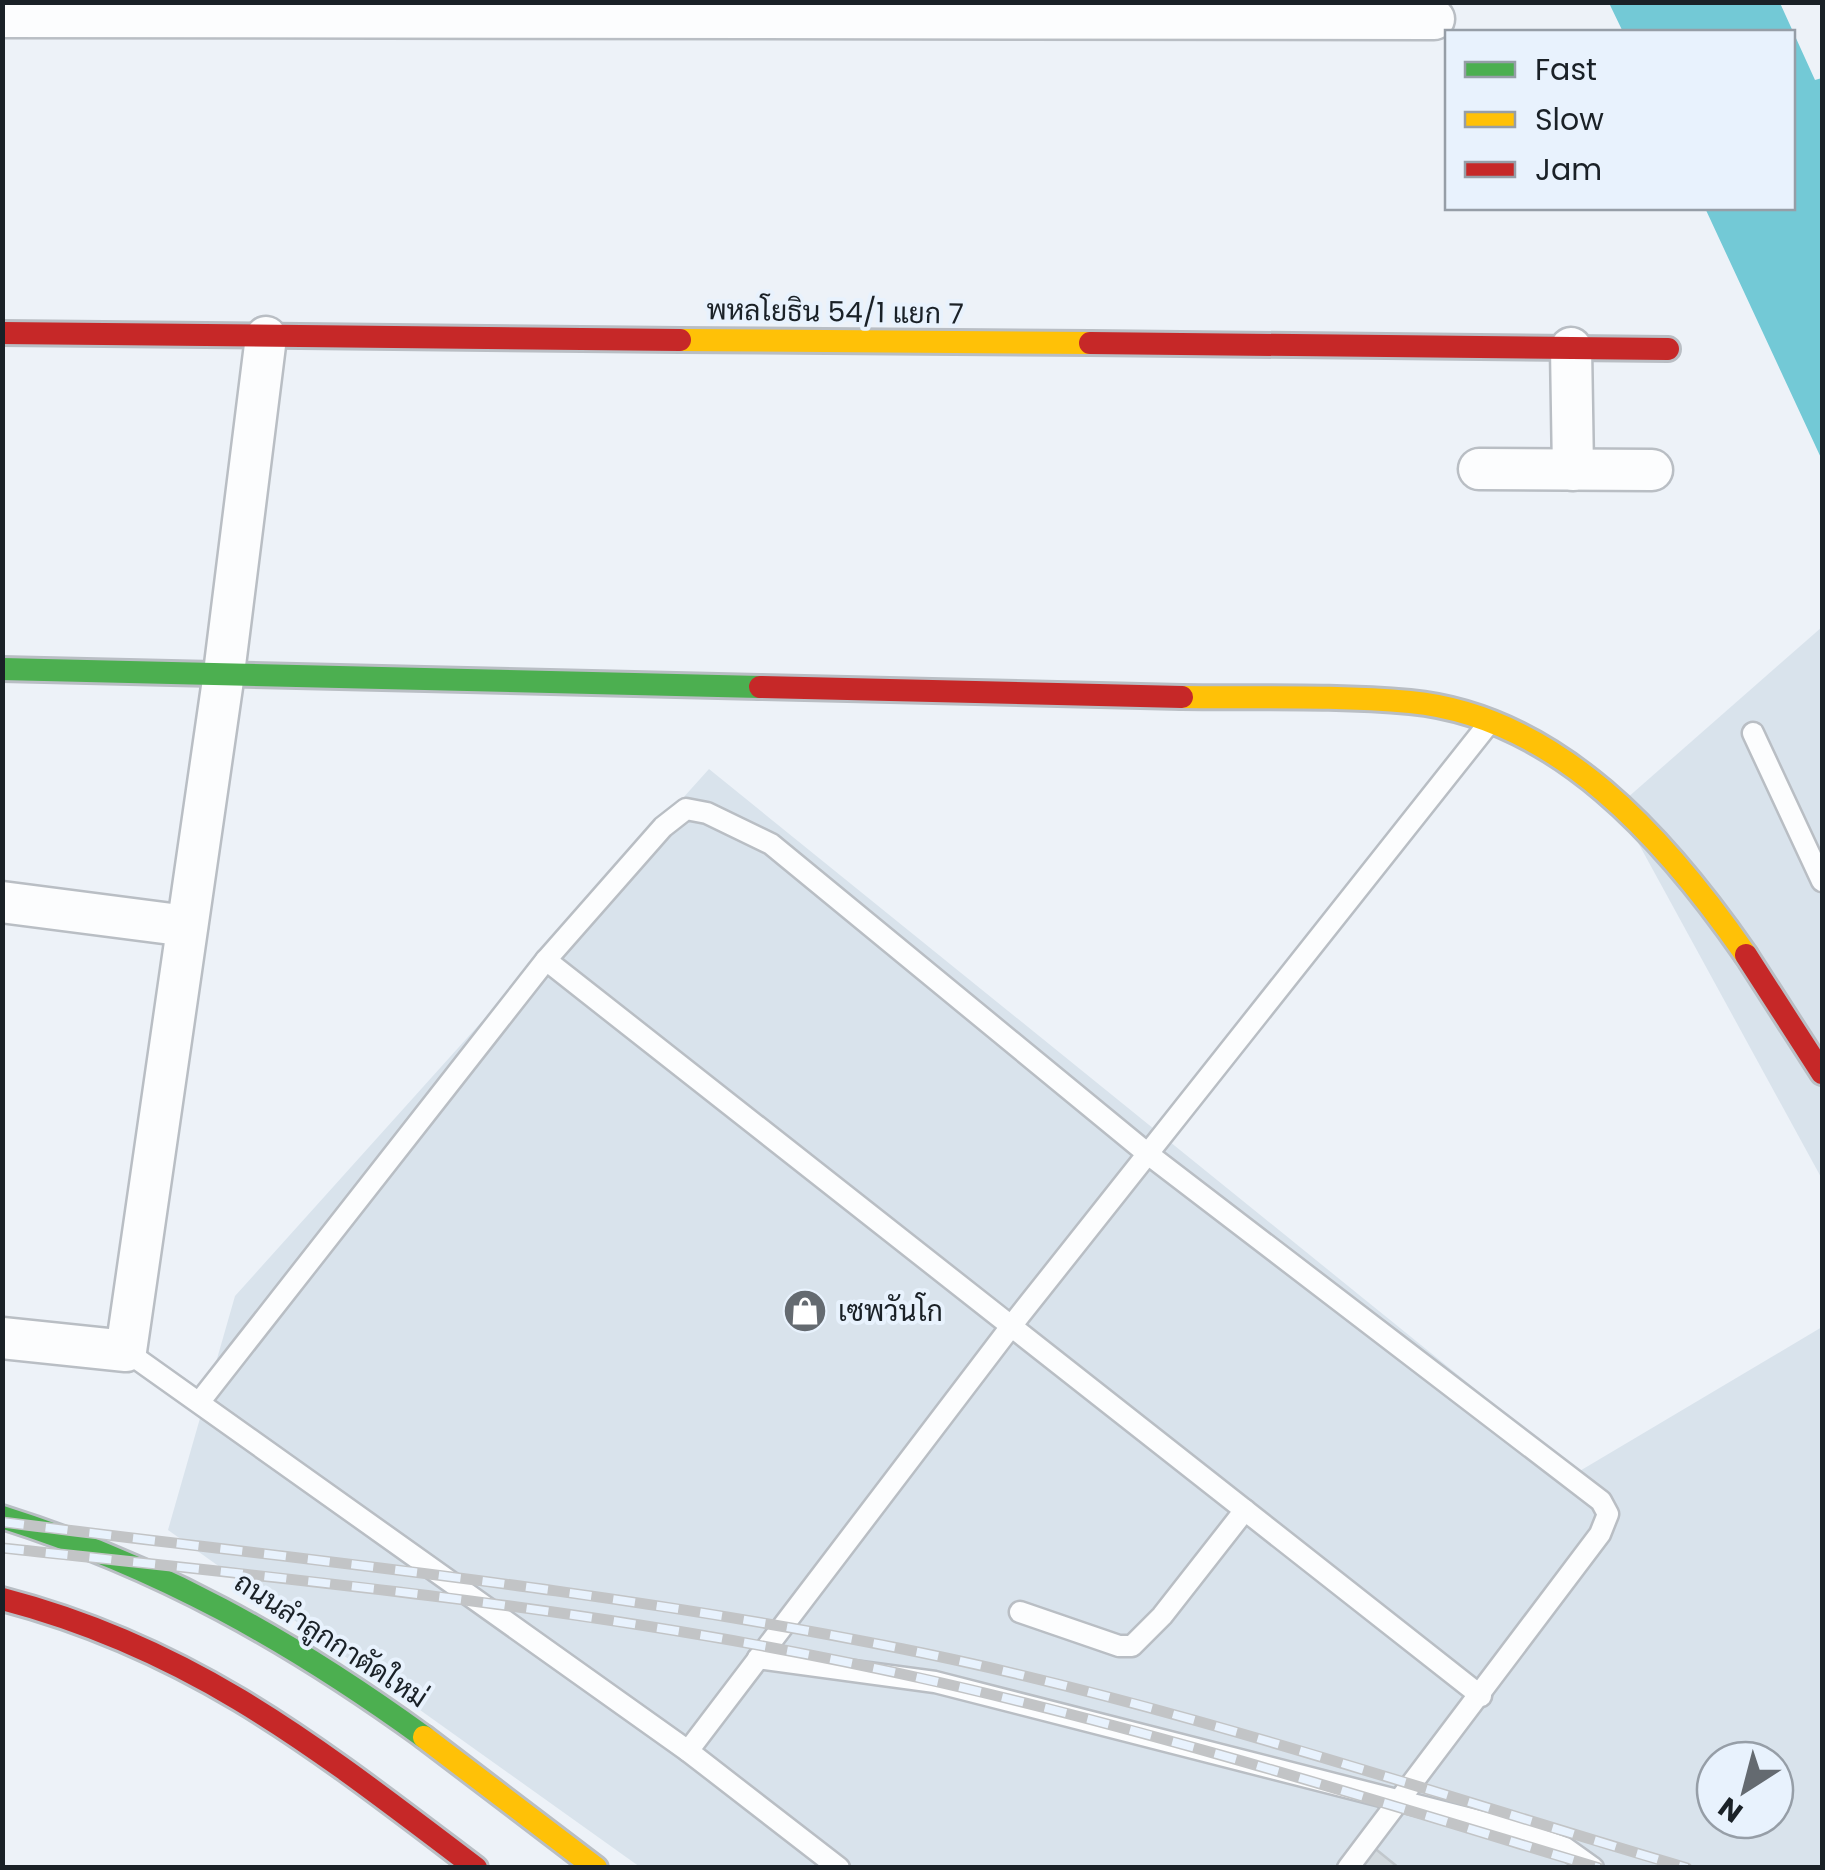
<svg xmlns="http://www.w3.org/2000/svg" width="1825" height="1870" viewBox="0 0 1825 1870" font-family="Poppins,Sarabun,sans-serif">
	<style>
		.built { fill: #d9e3ec; fill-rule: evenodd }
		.water { fill: #73c9d6 }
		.building { fill: #d2d9de; stroke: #c1c7cc; stroke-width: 2.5 }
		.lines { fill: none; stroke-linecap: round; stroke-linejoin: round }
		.lane-casing { stroke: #b9bec4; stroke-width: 25 }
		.street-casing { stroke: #b9bec4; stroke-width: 45 }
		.fast-casing { stroke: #b9bec4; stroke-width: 28 }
		.slow-casing { stroke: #b9bec4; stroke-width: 28 }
		.jam-casing { stroke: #b9bec4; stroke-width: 28 }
		.lane { stroke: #fcfdfe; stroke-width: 20 }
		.street { stroke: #fcfdfe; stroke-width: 40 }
		.fast { stroke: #4caf50; stroke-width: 22 }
		.slow { stroke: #ffc107; stroke-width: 22 }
		.jam { stroke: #c62828; stroke-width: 22 }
		.rail-casing { stroke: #c2c4c6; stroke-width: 11 }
		.rail { stroke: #e8f2fd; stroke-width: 8; stroke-dasharray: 22; stroke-linecap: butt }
		.labels { text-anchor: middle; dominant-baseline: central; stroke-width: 8; stroke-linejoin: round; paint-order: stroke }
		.street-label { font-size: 28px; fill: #1a2127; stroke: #e8f2fd }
		.poi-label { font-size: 28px; fill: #1a2127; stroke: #e8f2fd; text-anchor: start }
	</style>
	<rect width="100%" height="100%" fill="#edf2f8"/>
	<g class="built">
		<polygon points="1822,627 1822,1179 1618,806"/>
		<path d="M709,769l869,703 244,-145v540h-1182l-472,-337 67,-234zM1715,1760h60v60h-60z"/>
	</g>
	<polygon class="water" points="1609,3 1780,3 1815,80 1822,78 1822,460 1705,208 1792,208 1792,32 1623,32"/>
	<polygon class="building" points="1367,1842 1399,1868 1348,1868"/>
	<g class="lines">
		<g class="lane-casing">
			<g id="lane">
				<polyline points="1753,733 1822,881"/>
				<polyline points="546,960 1481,1696"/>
				<polyline points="126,1351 688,1751 839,1868"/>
				<polyline points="201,1400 546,960 663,827 686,809 707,813 771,844 1148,1154 1601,1501 1608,1514 1600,1534 1348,1868"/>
				<polyline points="1020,1612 1119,1646 1132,1646 1162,1616 1245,1510"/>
				<polyline points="758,1658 935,1682 1514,1830 1565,1848 1593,1868"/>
				<polyline points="688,1751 1012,1325 1486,727"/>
			</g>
		</g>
		<g class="street-casing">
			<g id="street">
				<polyline points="2,17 1434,19"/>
				<polyline points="1571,348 1573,470"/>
				<polyline points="1479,469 1652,470"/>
				<polyline points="2,902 187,926"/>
				<polyline points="2,1338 126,1351 224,673 266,337"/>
			</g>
		</g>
		<g class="fast-casing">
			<g id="fast">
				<polyline points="2,669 760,687"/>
				<path d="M2,1517c158,50 288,123 422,220"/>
			</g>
		</g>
		<g class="slow-casing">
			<g id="slow">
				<polyline points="680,340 1090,343"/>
				<path d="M1182,697c75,1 153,-2 228,5 148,14 257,139 336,253"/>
				<polyline points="424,1737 596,1868"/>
			</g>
		</g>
		<g class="jam-casing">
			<g id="jam">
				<polyline points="2,333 680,340"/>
				<polyline points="1090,343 1668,349"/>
				<polyline points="760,687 1182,697"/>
				<polyline points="1746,955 1822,1073"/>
				<path d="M2,1599c193,50 318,151 474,269"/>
			</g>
		</g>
		<use href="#lane" class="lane"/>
		<use href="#street" class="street"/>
		<use href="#fast" class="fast"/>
		<use href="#slow" class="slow"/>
		<use href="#jam" class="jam"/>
		<g class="rail-casing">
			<g id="rail">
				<path d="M2,1522c301,38 604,67 901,127 265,53 525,143 784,219"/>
				<path d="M2,1548c307,33 617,62 918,130 229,51 454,122 679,190"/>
			</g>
		</g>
		<use href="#rail" class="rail"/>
	</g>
	<defs>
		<g id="shop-disc" transform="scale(2.25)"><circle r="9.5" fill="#646a70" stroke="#e8f2fd"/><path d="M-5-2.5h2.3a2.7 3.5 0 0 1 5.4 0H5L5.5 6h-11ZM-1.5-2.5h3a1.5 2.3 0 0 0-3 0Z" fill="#fff"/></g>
	</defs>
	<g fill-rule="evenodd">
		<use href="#shop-disc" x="805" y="1311"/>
	</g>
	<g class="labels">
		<g class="street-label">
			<text transform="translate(835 312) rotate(1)">พหลโยธิน 54/1 แยก 7</text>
			<text transform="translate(331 1640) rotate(33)">ถนนลำลูกกาตัดใหม่</text>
		</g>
		<g class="poi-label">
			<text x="838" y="1311">เซพวันโก</text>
		</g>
	</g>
	<rect width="1825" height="1870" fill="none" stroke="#1a2127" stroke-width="10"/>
	<rect x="1445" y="30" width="350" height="180" fill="#e8f2fd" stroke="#969ea7" stroke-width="2.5"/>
	<rect x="1465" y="62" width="50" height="15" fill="#4caf50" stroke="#969ea7" stroke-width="2.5"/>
	<text x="1535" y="80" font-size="30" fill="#1a2127">Fast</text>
	<rect x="1465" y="112" width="50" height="15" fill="#ffc107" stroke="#969ea7" stroke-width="2.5"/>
	<text x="1535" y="130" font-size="30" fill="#1a2127">Slow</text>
	<rect x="1465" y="162" width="50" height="15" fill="#c62828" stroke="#969ea7" stroke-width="2.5"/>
	<text x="1535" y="180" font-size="30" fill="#1a2127">Jam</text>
	<g transform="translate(1745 1790) rotate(216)"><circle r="48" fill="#e8f2fd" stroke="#969ea7" stroke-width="2.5"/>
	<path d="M0-8L18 38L0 25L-18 38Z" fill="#646a70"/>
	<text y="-15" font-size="28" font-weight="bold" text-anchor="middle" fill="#1a2127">N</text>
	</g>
</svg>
